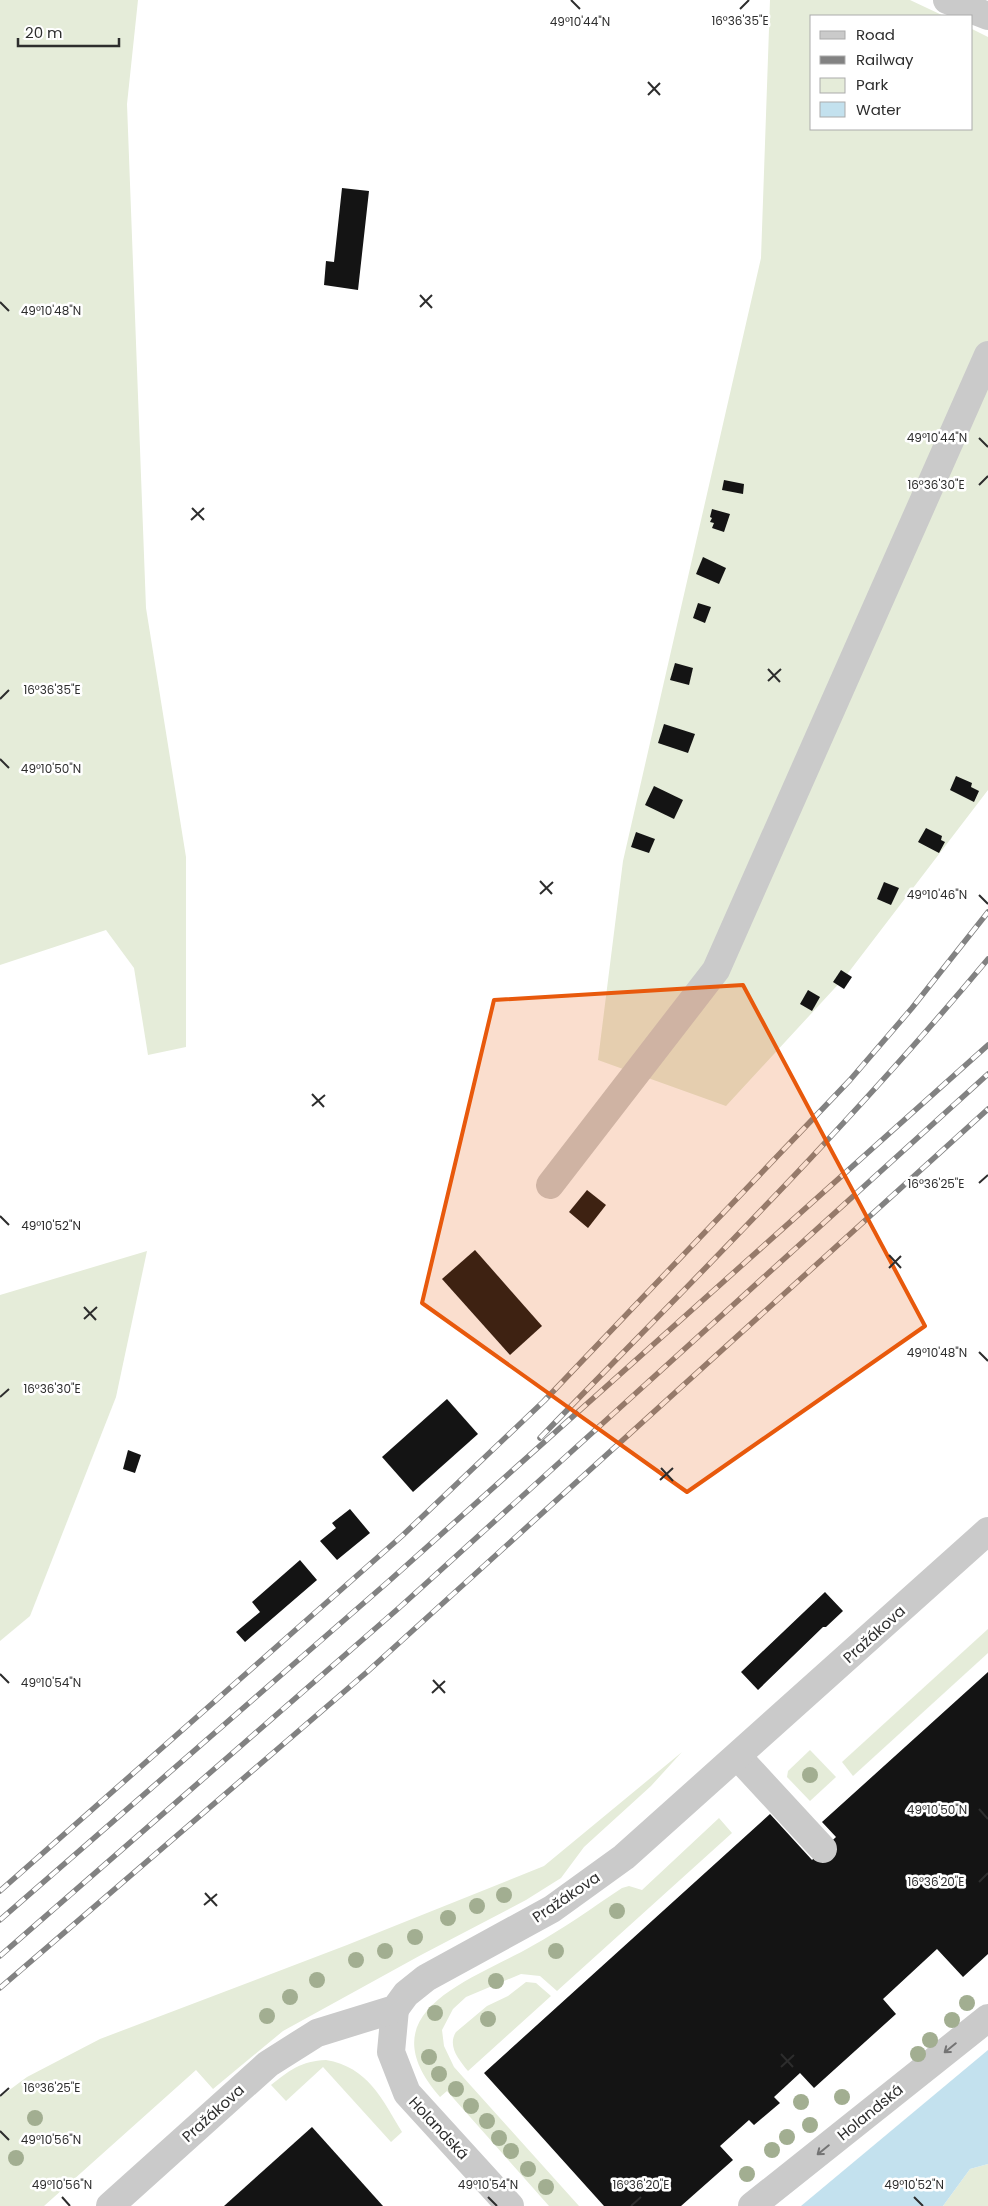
<svg xmlns="http://www.w3.org/2000/svg" width="988" height="2206" viewBox="0 0 988 2206" font-family="Poppins,sans-serif">
	<style>
		.green { fill: #e5ecd9 }
		.water { fill: #c3e1ee }
		.pier { fill: #fff }
		.building { fill: #141414 }
		.lines { fill: none; stroke-linecap: round; stroke-linejoin: round }
		.minor { stroke: #cacaca; stroke-width: 28 }
		.rail-casing { stroke: #828282; stroke-width: 5.5 }
		.rail { stroke: #fff; stroke-width: 4; stroke-dasharray: 11; stroke-linecap: butt }
		.tree { fill: #a2ae91 }
		.oneway { stroke: #747474 }
		.marked { fill: #e8590c; fill-opacity: 0.2; stroke: #e8590c; stroke-width: 4; stroke-linejoin: round }
		.ticks { fill: none; stroke: #2d2d2d; stroke-width: 2 }
		.labels { text-anchor: middle; dominant-baseline: central; stroke-width: 5; stroke-linejoin: round; paint-order: stroke }
		.street-label { font-size: 15px; fill: #2d2d2d; stroke: #fff }
		.ticks-label { font-size: 12px; text-anchor: middle; fill: #2d2d2d; stroke: #fff; stroke-width: 5; stroke-linejoin: round; paint-order: stroke }
	</style>
	<rect width="100%" height="100%" fill="#fff"/>
	<g class="green">
		<polygon points="0,0 138,0 127,104 146,608 186,857 186,1047 148,1055 134,968 106,930 0,965"/>
		<polygon points="770,0 910,0 944,16 812,16 812,129 972,129 972,29 988,37 988,790 845,977 726,1106 598,1060 623,861 761,258"/>
		<polygon points="147,1251 116,1397 30,1616 0,1641 0,1295"/>
		<polygon points="988,1629 988,1653 853,1776 842,1762"/>
		<polygon points="810,1750 836,1777 810,1801 787,1777 788,1771"/>
		<polygon points="682,1752 651,1786 584,1847 561,1878 526,1900 421,1955 283,2031 213,2089 196,2070 44,2206 0,2206 0,2097 27,2077 100,2039 347,1945 544,1866"/>
		<path d="M719,1818l13,15 -175,158 -17,-15 -19,-2 -55,23 -13,12 -11,21 2,16 10,21 125,139h-30l-102,-115 -7,6c-75,-86 31,-116 92,-151 31,-17 60,-38 90,-58l7,-2 13,4z"/>
		<path d="M526,1982l10,1 15,13 -83,75c-9,-11 -21,-25 -12,-39l31,-26 21,-10z"/>
		<path d="M326,2060c42,7 56,39 76,72l-11,10 -68,-75 -37,34 -15,-16c19,-15 30,-24 55,-25z"/>
		<polygon points="988,2164 988,2206 943,2206 970,2169"/>
	</g>
	<polygon class="water" points="988,2034 988,2164 970,2169 943,2206 774,2206"/>
	<polygon class="pier" points="988,2034 988,2050 801,2206 774,2206"/>
	<g class="building">
		<polygon points="342,188 369,191 358,290 324,285 326,261 334,262"/>
		<polygon points="724,480 744,484 743,494 722,490"/>
		<polygon points="712,509 730,514 724,532 712,528 714,523 710,522 712,518 710,517"/>
		<polygon points="703,557 726,568 719,584 696,574"/>
		<polygon points="698,603 711,607 705,623 693,618"/>
		<polygon points="675,663 693,668 689,685 670,680"/>
		<polygon points="664,724 695,734 688,753 658,743"/>
		<polygon points="956,776 972,783 971,787 979,791 974,802 950,790"/>
		<polygon points="654,786 683,800 674,819 645,805"/>
		<polygon points="926,828 942,836 941,840 945,842 939,853 918,842"/>
		<polygon points="636,832 655,839 649,853 631,847"/>
		<polygon points="884,882 899,888 891,905 877,899"/>
		<polygon points="841,970 852,977 844,989 833,982"/>
		<polygon points="808,990 820,997 812,1011 800,1004"/>
		<polygon points="587,1190 606,1205 588,1228 569,1212"/>
		<polygon points="475,1250 542,1326 510,1355 442,1279"/>
		<polygon points="447,1399 478,1434 413,1492 382,1457"/>
		<polygon points="128,1450 141,1455 135,1473 123,1469"/>
		<polygon points="350,1509 370,1533 337,1560 320,1541 336,1528 332,1523"/>
		<polygon points="300,1560 317,1580 245,1642 236,1632 260,1612 252,1602"/>
		<polygon points="825,1592 843,1611 826,1627 823,1627 758,1690 741,1672"/>
		<polygon points="988,1672 988,1954 963,1977 937,1949 883,1999 896,2014 814,2088 800,2073 774,2097 780,2103 754,2125 749,2120 720,2146 733,2160 681,2206 604,2206 484,2073 770,1814 812,1860 836,1837 822,1822"/>
		<polygon points="312,2127 383,2206 224,2206"/>
	</g>
	<g class="lines">
		<g class="minor">
			<polyline points="947,0 988,16"/>
			<polyline points="550,1185 716,970 988,355"/>
			<polyline points="738,1757 823,1849"/>
			<polyline points="395,2009 391,2052 407,2093 510,2206"/>
			<polyline points="110,2206 268,2064 317,2033 395,2009 406,1994 426,1978 552,1909 624,1857 988,1531"/>
			<polyline points="752,2206 988,2018"/>
		</g>
		<g class="rail-casing">
			<g id="rail">
				<path d="M540,1438c152,-157 308,-311 448,-479"/>
				<polyline points="0,1891 403,1535 544,1401 850,1080 912,1008 988,912"/>
				<polyline points="0,1920 389,1581 988,1045"/>
				<polyline points="0,1956 400,1607 988,1074"/>
				<polyline points="0,1988 367,1672 988,1109"/>
			</g>
		</g>
		<use href="#rail" class="rail"/>
	</g>
	<g class="tree">
		<circle cx="810" cy="1775" r="8"/>
		<circle cx="504" cy="1895" r="8"/>
		<circle cx="477" cy="1906" r="8"/>
		<circle cx="617" cy="1911" r="8"/>
		<circle cx="448" cy="1918" r="8"/>
		<circle cx="415" cy="1937" r="8"/>
		<circle cx="385" cy="1951" r="8"/>
		<circle cx="556" cy="1951" r="8"/>
		<circle cx="356" cy="1960" r="8"/>
		<circle cx="317" cy="1980" r="8"/>
		<circle cx="496" cy="1981" r="8"/>
		<circle cx="290" cy="1997" r="8"/>
		<circle cx="967" cy="2003" r="8"/>
		<circle cx="435" cy="2013" r="8"/>
		<circle cx="267" cy="2016" r="8"/>
		<circle cx="488" cy="2019" r="8"/>
		<circle cx="952" cy="2020" r="8"/>
		<circle cx="930" cy="2040" r="8"/>
		<circle cx="918" cy="2054" r="8"/>
		<circle cx="429" cy="2057" r="8"/>
		<circle cx="439" cy="2074" r="8"/>
		<circle cx="456" cy="2089" r="8"/>
		<circle cx="842" cy="2097" r="8"/>
		<circle cx="801" cy="2102" r="8"/>
		<circle cx="471" cy="2106" r="8"/>
		<circle cx="35" cy="2118" r="8"/>
		<circle cx="487" cy="2121" r="8"/>
		<circle cx="810" cy="2125" r="8"/>
		<circle cx="787" cy="2137" r="8"/>
		<circle cx="499" cy="2138" r="8"/>
		<circle cx="772" cy="2150" r="8"/>
		<circle cx="511" cy="2151" r="8"/>
		<circle cx="16" cy="2158" r="8"/>
		<circle cx="528" cy="2169" r="8"/>
		<circle cx="747" cy="2174" r="8"/>
		<circle cx="546" cy="2187" r="8"/>
	</g>
	<defs><path id="oneway-shaft" d="M-6 0H5M1.5-3L5.5 0L1.5 3" fill="none" stroke-width="1.6" stroke-linecap="round" stroke-linejoin="round" transform="scale(1.25)"/></defs>
	<g class="oneway">
		<use href="#oneway-shaft" transform="translate(950 2048) rotate(141)"/>
		<use href="#oneway-shaft" transform="translate(823 2150) rotate(141)"/>
	</g>
	<path class="marked" d="M743,985l182,341 -238,166 -265,-189 72,-303z"/>
	<path class="ticks" d="M571,0l9,9M740,9l9,-9M648,82l12,13M648,95l12,-12M420,295l12,13M0,302l9,9M420,307l12,-12M979,438l9,9M979,485l9,-9M192,508l12,12M191,520l13,-12M768,669l12,13M768,681l13,-12M0,699l9,-9M0,759l9,9M540,881l12,13M540,894l13,-12M979,895l9,9M312,1094l12,13M312,1106l13,-11M979,1183l9,-8M0,1216l9,9M889,1255l12,13M889,1268l12,-12M84,1307l12,13M84,1319l13,-12M979,1352l9,9M0,1397l9,-8M661,1468l12,13M660,1480l13,-12M0,1674l9,9M433,1680l12,13M432,1693l13,-12M979,1809l9,10M979,1882l9,-9M205,1893l12,13M204,1905l13,-11M781,2054l12,13M781,2067l13,-12M0,2096l9,-8M0,2131l9,9M62,2197l8,9M488,2197l9,9M914,2197l9,9M631,2206l10,-9"/>
	<g class="labels">
		<g class="street-label">
			<text transform="translate(874 1634) rotate(-42)">Pražákova</text>
			<text transform="translate(566 1897) rotate(-34)">Pražákova</text>
			<text transform="translate(870 2112) rotate(-39)">Holandská</text>
			<text transform="translate(213 2113) rotate(-42)">Pražákova</text>
			<text transform="translate(439 2128) rotate(47)">Holandská</text>
		</g>
	</g>
	<g class="ticks-label">
		<text x="740" y="25">16°36'35"E</text>
		<text x="580" y="26">49°10'44"N</text>
		<text x="51" y="315">49°10'48"N</text>
		<text x="937" y="442">49°10'44"N</text>
		<text x="936" y="489">16°36'30"E</text>
		<text x="52" y="694">16°36'35"E</text>
		<text x="51" y="773">49°10'50"N</text>
		<text x="937" y="899">49°10'46"N</text>
		<text x="936" y="1188">16°36'25"E</text>
		<text x="51" y="1230">49°10'52"N</text>
		<text x="937" y="1357">49°10'48"N</text>
		<text x="52" y="1393">16°36'30"E</text>
		<text x="51" y="1687">49°10'54"N</text>
		<text x="937" y="1814">49°10'50"N</text>
		<text x="936" y="1886">16°36'20"E</text>
		<text x="52" y="2092">16°36'25"E</text>
		<text x="51" y="2144">49°10'56"N</text>
		<text x="62" y="2189">49°10'56"N</text>
		<text x="488" y="2189">49°10'54"N</text>
		<text x="914" y="2189">49°10'52"N</text>
		<text x="641" y="2189">16°36'20"E</text>
	</g>
	<rect x="810" y="15" width="162" height="115" fill="#ffffff" stroke="#ababab"/>
	<rect x="820" y="31" width="25" height="8" fill="#cacaca" stroke="#ababab"/>
	<text x="856" y="40" font-size="15" fill="#2d2d2d">Road</text>
	<rect x="820" y="56" width="25" height="8" fill="#828282" stroke="#ababab"/>
	<text x="856" y="65" font-size="15" fill="#2d2d2d">Railway</text>
	<rect x="820" y="78" width="25" height="15" fill="#e5ecd9" stroke="#ababab"/>
	<text x="856" y="90" font-size="15" fill="#2d2d2d">Park</text>
	<rect x="820" y="102" width="25" height="15" fill="#c3e1ee" stroke="#ababab"/>
	<text x="856" y="115" font-size="15" fill="#2d2d2d">Water</text>
	<path d="M18 38v8h101v-8" fill="none" stroke="#2d2d2d" stroke-width="2.5"/>
	<text x="25" y="38" font-size="15" fill="#2d2d2d" stroke="#ffffff" stroke-width="4" paint-order="stroke">20 m</text>
</svg>
